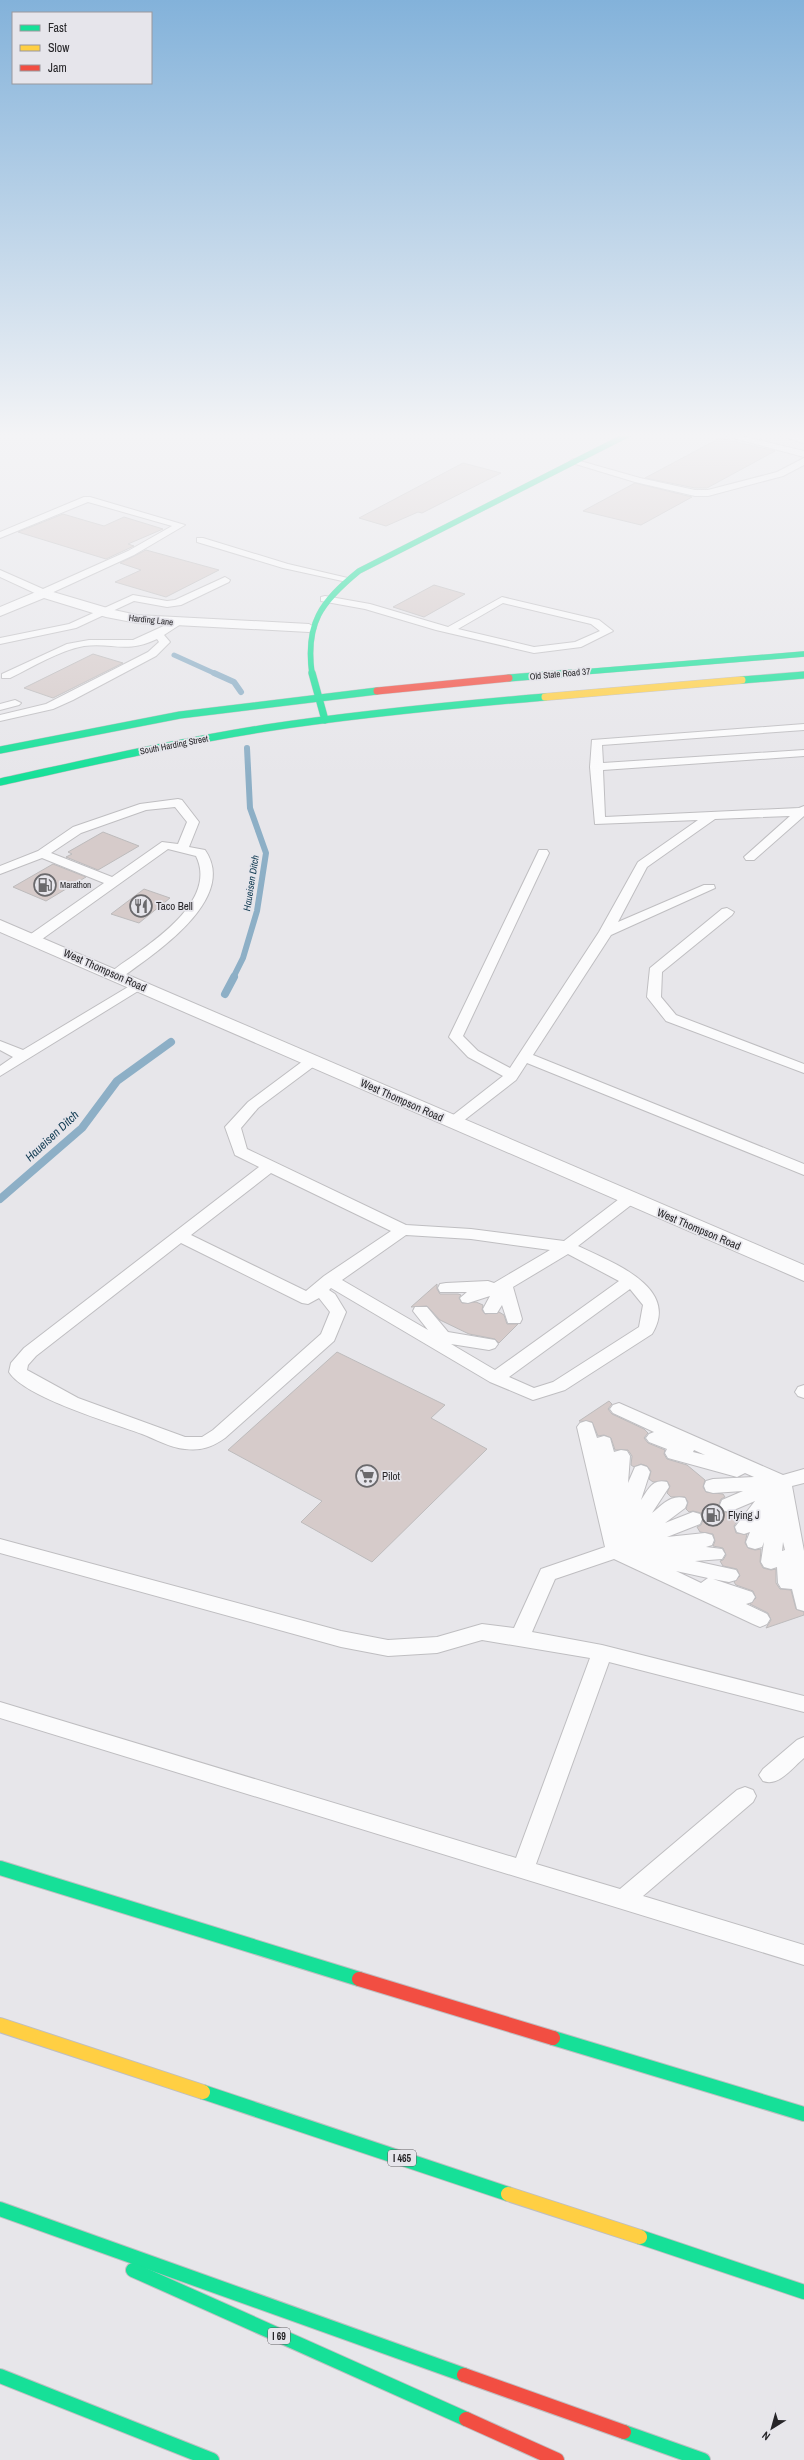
<svg xmlns="http://www.w3.org/2000/svg" width="804" height="2460" viewBox="0 0 804 2460" font-family="'Archivo Narrow',sans-serif">
	<style>
		.lines { fill: none; stroke-linecap: round; stroke-linejoin: round }
		.stream-far2 { stroke: #8dafc6; stroke-width: 5 }
		.stream-far1 { stroke: #8dafc6; stroke-width: 6 }
		.stream { stroke: #8dafc6; stroke-width: 8 }
		.building { fill: #d6cbca; stroke: #bdbbbc }
		.lane-casing { stroke: #bfbec1; stroke-width: 2 }
		.street-casing { stroke: #bfbec1; stroke-width: 2 }
		.fast-far2-casing { stroke: #bfbec1; stroke-width: 6 }
		.fast-far1-casing { stroke: #bfbec1; stroke-width: 8 }
		.fast-casing { stroke: #bfbec1; stroke-width: 16 }
		.slow-far1-casing { stroke: #bfbec1; stroke-width: 8 }
		.slow-casing { stroke: #bfbec1; stroke-width: 16 }
		.jam-far1-casing { stroke: #bfbec1; stroke-width: 8 }
		.jam-casing { stroke: #bfbec1; stroke-width: 16 }
		.lane { fill: #fbfbfc; fill-rule: evenodd }
		.street { fill: #fbfbfc; fill-rule: evenodd }
		.fast-far2 { stroke: #16e098; stroke-width: 5.5 }
		.fast-far1 { stroke: #16e098; stroke-width: 7 }
		.fast { stroke: #16e098; stroke-width: 14 }
		.slow-far1 { stroke: #ffcf43; stroke-width: 7 }
		.slow { stroke: #ffcf43; stroke-width: 14 }
		.jam-far1 { stroke: #f24e42; stroke-width: 7 }
		.jam { stroke: #f24e42; stroke-width: 14 }
		.labels { text-anchor: middle; dominant-baseline: central; stroke-width: 3.5; stroke-linejoin: round; paint-order: stroke }
		.far-street-label { font-size: 9px; fill: #262528; stroke: #e6e5eb }
		.far-poi-label { font-size: 9px; fill: #262528; stroke: #e6e5eb; text-anchor: start }
		.far-water-label { font-size: 10px; font-style: italic; fill: #123c53; stroke: #e6e5eb }
		.shield { fill: #e6e5eb; stroke: #605f62; stroke-width: 1 }
		.shield-label { font-size: 10px; font-weight: bold; fill: #262528 }
		.poi-label { font-size: 11px; fill: #262528; stroke: #e6e5eb; text-anchor: start }
		.street-label { font-size: 11px; fill: #262528; stroke: #e6e5eb }
		.water-label { font-size: 12px; font-style: italic; fill: #123c53; stroke: #e6e5eb }
	</style>
	<rect width="100%" height="100%" fill="#e7e6ea"/>
	<g class="lines">
		<polyline class="stream-far2" points="174,655 216,674"/>
		<g class="stream-far1">
			<polyline points="214,673 234,682 241,692"/>
			<polyline points="233,978 243,958 257,911 266,853 250,808 247,748"/>
		</g>
		<g class="stream">
			<polyline points="225,994 234,977"/>
			<polyline points="0,1199 82,1128 117,1081 171,1042"/>
		</g>
	</g>
	<g class="building">
		<polygon points="720,438 775,451 707,488 695,488 645,478"/>
		<polygon points="463,463 501,473 422,513 418,512 386,526 359,518"/>
		<polygon points="635,483 692,497 641,525 583,511"/>
		<polygon points="63,514 104,526 124,517 163,529 128,544 134,546 106,559 18,532"/>
		<polygon points="146,550 219,570 166,597 115,582 141,570 120,563"/>
		<polygon points="434,585 465,594 424,617 393,607"/>
		<polygon points="93,654 123,663 53,698 24,688"/>
		<polygon points="103,832 139,846 98,870 66,857 72,854 68,852"/>
		<polygon points="53,864 86,877 46,901 13,887"/>
		<polygon points="144,889 170,898 139,923 111,914"/>
		<polygon points="437,1284 437,1289 440,1294 458,1294 461,1295 459,1298 462,1303 476,1302 483,1305 482,1310 485,1314 499,1312 504,1315 507,1324 518,1324 499,1343 495,1339 469,1334 440,1320 427,1306 411,1307"/>
		<polygon points="337,1352 445,1405 431,1418 487,1449 372,1562 301,1522 322,1501 228,1450"/>
		<polygon points="609,1401 612,1404 608,1409 612,1414 644,1429 648,1433 644,1438 648,1443 665,1450 664,1454 667,1459 687,1465 705,1480 703,1487 706,1492 723,1494 725,1497 721,1499 719,1504 721,1511 729,1513 734,1512 739,1519 734,1526 736,1533 747,1534 745,1543 748,1548 755,1550 761,1549 760,1562 763,1568 771,1570 776,1569 776,1583 780,1589 791,1590 796,1609 804,1612 804,1615 766,1628 771,1620 768,1613 750,1604 756,1598 753,1591 736,1585 734,1582 740,1576 737,1569 723,1566 720,1561 723,1560 726,1555 723,1548 713,1546 715,1541 713,1534 700,1532 697,1527 701,1525 703,1520 701,1513 693,1511 689,1512 686,1509 688,1502 685,1497 671,1497 667,1493 670,1486 667,1481 653,1482 649,1479 651,1471 647,1466 641,1464 634,1467 631,1465 632,1456 628,1450 615,1450 611,1438 604,1435 598,1436 592,1422 579,1421"/>
	</g>
	<g class="lines">
		<g class="lane-casing">
			<g id="lane">
				<polygon points="715,433 729,433 804,451 804,457"/>
				<polygon points="771,433 785,433 804,437 804,443"/>
				<polygon points="804,458 804,465 783,476 708,496 695,496 635,482 569,462 573,459 640,478 695,490 708,490 777,472"/>
				<polygon points="84,497 90,497 185,525 134,555 47,595 39,595 0,577 0,570 43,589 128,551 172,526 88,502 0,538 0,532"/>
				<polygon points="197,538 203,538 288,564 352,579 347,582 283,568 197,542"/>
				<polygon points="225,577 230,580 229,582 181,605 167,607 134,601 76,628 0,644 0,638 69,624 133,595 167,601 175,600"/>
				<path d="M325,596l45,8 78,23 54,-30 97,23 14,11 -32,16 -47,6 -98,-23 -71,-21 -44,-8v-4zM503,603l88,21 9,7 -25,11 -41,5 -76,-18z"/>
				<path d="M179,619l5,3 -20,13 6,7 -14,14 -83,44 -20,9 -53,12v-6l46,-11 102,-52 11,-10 -2,-3c-31,15 -45,3 -73,7 -26,5 -51,21 -74,32h-8v-4l65,-30 22,-4h44z"/>
				<polygon points="15,700 21,703 19,705 0,710 0,704"/>
				<polygon points="804,724 804,730 602,745 603,763 804,750 804,756 603,770 605,817 799,808 804,806 804,816 754,860 746,860 744,857 790,816 715,819 647,867 618,922 704,885 714,885 715,888 611,935 533,1055 804,1164 804,1175 527,1063 516,1080 458,1125 448,1125 446,1122 448,1119 503,1076 468,1057 449,1037 539,850 547,850 549,853 463,1036 478,1051 510,1068 599,932 638,862 698,820 595,824 590,767 592,740"/>
				<path d="M178,799l4,1 17,22 -10,25 16,3c34,49 -51,104 -84,128l-5,1 -7,-4c6,-8 19,-15 27,-21 28,-20 80,-58 60,-98l-28,-7 -130,93h-10l-2,-3 2,-3 76,-53 -62,-25 -42,16v-8l38,-15 35,-24 67,-23zM175,807l12,15 -9,22 -16,-2 -50,35 -61,-24 30,-20 65,-23z"/>
				<polygon points="727,908 734,912 732,915 662,972 661,997 676,1015 804,1064 804,1073 666,1021 647,997 650,968 722,909"/>
				<polygon points="138,981 143,982 145,985 143,988 0,1076 0,1066 13,1057 0,1050 0,1041 23,1050"/>
				<path d="M312,1057l5,1 2,3 -2,3 -59,44 -17,20 6,21 159,76 65,4 93,12 59,-45h12l2,3 -2,3 -57,44c33,16 103,41 74,88l-87,56 -32,10 -43,-18 -159,-94 -2,2 6,4 11,18 -12,29 -109,97c-13,9 -23,13 -40,11 -14,-1 -30,-10 -43,-15 -30,-11 -118,-37 -133,-62l2,-9 13,-15 235,-181 -24,-12 -10,-28 23,-25 59,-44zM271,1173l120,58 -67,45 -18,15 -115,-56zM406,1235l65,4 79,11 -56,33 -6,-2 -42,2 -6,1 -2,4 2,4h27l-7,6 2,4 6,1 22,-7 -7,13 2,4h12l5,-8 6,18h12l2,-4 -9,-32 55,-33 51,27 -124,89 -44,-26 38,6 6,-2 3,-4 -3,-4 -47,-8 -21,-25h-12l-2,4 15,19 -86,-50zM181,1243l121,60 6,1 11,-6 11,14 -9,22 -108,96 -11,7h-17l-107,-39 -51,-28 1,-5 8,-9zM630,1289l13,16 -4,22 -86,55 -19,6 -25,-11z"/>
				<polygon points="804,1385 804,1398 798,1396 795,1392 798,1387"/>
				<path d="M619,1403l164,72 21,-6v14l-12,3 12,65v60l-7,-2 -5,-20 -11,-1 -3,-5 -1,-16 -6,2 -7,-2 -3,-5 3,-20 -2,5 -7,2 -7,-2 -2,-5 4,-10 -6,2 -7,-2 -2,-5 20,-26 -26,11 -7,-2 -2,-5 2,-5 21,-9 -30,2 -7,-2 -2,-5 2,-5 7,-2 41,-2 -9,-4 -8,4 -69,-19 -3,-5 2,-4 -18,-7 -3,-4 3,-4 5,-2 -41,-19 -3,-4 3,-4zM694,1450l11,5 -12,-3zM783,1542l2,8 -3,1z"/>
				<path d="M586,1421l6,2 5,15 7,-2 6,2 4,14 7,-2 6,1 3,5 -2,27 7,-16 6,-2 6,2 3,5 -9,28c7,-10 11,-22 26,-18l2,5 -17,26c10,-8 19,-19 33,-15l2,5 -2,5 -20,15 28,-11 7,2 2,5 -2,5 -33,13 38,-4 7,2 2,5 -2,5 -6,2 16,2 3,5 -3,5 -27,2 41,9 3,5 -3,5 -7,2 -16,-3 39,13 3,5 -3,5 -6,2 21,10 3,5 -3,5 -7,3 -7,-3 -139,-65 -59,20 -23,53 70,13 202,51v16l-195,-50 -73,202 84,25 117,-99 8,-3 8,3 3,6 -3,6 -110,94 161,49v20l-804,-247v-16l516,156 74,-200 -108,-18 -45,13 -49,3 -47,-9 -341,-94v-14l341,92 47,9 49,-3 45,-13 32,4 27,-59 64,-22 -28,-120 3,-4zM676,1571l32,7 -7,5z"/>
				<path d="M804,1737v21c-12,10 -25,29 -41,23l-4,-6 4,-6 34,-29z"/>
			</g>
		</g>
		<g class="street-casing">
			<g id="street">
				<polygon points="43,589 114,610 137,615 309,624 316,628 309,632 137,623 106,617 44,598 0,616 0,607"/>
				<polygon points="0,920 804,1265 804,1281 0,932"/>
			</g>
		</g>
		<g class="fast-far2-casing">
			<g id="fast-far2">
				<path d="M312,674c-7,-51 9,-72 47,-103l272,-138"/>
				<polyline points="558,674 804,654"/>
			</g>
		</g>
		<g class="fast-far1-casing">
			<g id="fast-far1">
				<polyline points="312,673 325,720"/>
				<polyline points="509,678 570,673"/>
				<polyline points="742,680 804,675"/>
				<polyline points="0,750 180,715 377,691"/>
				<path d="M0,782c88,-19 177,-40 266,-54 93,-14 186,-23 279,-31"/>
			</g>
		</g>
		<g class="fast-casing">
			<g id="fast">
				<polyline points="0,1868 359,1979"/>
				<polyline points="553,2038 804,2114"/>
				<polyline points="203,2092 508,2194"/>
				<polyline points="0,2209 464,2375"/>
				<polyline points="640,2237 804,2292"/>
				<polyline points="133,2270 466,2419"/>
				<polyline points="0,2376 212,2460"/>
				<polyline points="624,2432 703,2460"/>
			</g>
		</g>
		<g class="slow-far1-casing">
			<polyline id="slow-far1" points="545,697 742,680"/>
		</g>
		<g class="slow-casing">
			<g id="slow">
				<polyline points="0,2025 203,2092"/>
				<polyline points="508,2194 640,2237"/>
			</g>
		</g>
		<g class="jam-far1-casing">
			<polyline id="jam-far1" points="377,691 509,678"/>
		</g>
		<g class="jam-casing">
			<g id="jam">
				<polyline points="359,1979 553,2038"/>
				<polyline points="464,2375 624,2432"/>
				<polyline points="466,2419 557,2460"/>
			</g>
		</g>
		<use href="#lane" class="lane"/>
		<use href="#street" class="street"/>
		<use href="#fast-far2" class="fast-far2"/>
		<use href="#fast-far1" class="fast-far1"/>
		<use href="#fast" class="fast"/>
		<use href="#slow-far1" class="slow-far1"/>
		<use href="#slow" class="slow"/>
		<use href="#jam-far1" class="jam-far1"/>
		<use href="#jam" class="jam"/>
	</g>
	<linearGradient id="sky" x2="0" y2="1"><stop stop-color="#83b2da"/><stop offset="0.56" stop-color="#f4f4f6"/><stop offset="1" stop-color="#f4f4f6" stop-opacity="0"/></linearGradient>
	<rect width="804" height="777" fill="url(#sky)"/>
	<defs>
		<g id="fuel-ring" transform="scale(1.15)"><circle r="9.5" fill="#e6e5eb" stroke="#6a696c" stroke-width="1.5"/><path d="M-5.5-6h7V0h2V4h1.3V-2.5L3-4.5l.8-.8L6-3V5H2.5V1h-1V6h-7ZM-4.2-4.7v3.2H.2V-4.7Z" fill="#6a696c"/></g>
		<g id="restaurant-ring" transform="scale(1.15)"><circle r="9.5" fill="#e6e5eb" stroke="#6a696c" stroke-width="1.5"/><path d="M-5-6h1v4h1v-4h1v4h1v-4h1v5L-1.5 .5V6h-2V.5L-5-1ZM5-6V6H3V1.5H1.5Q1.5-4 5-6Z" fill="#6a696c"/></g>
		<g id="supermarket-ring" transform="scale(1.15)"><circle r="9.5" fill="#e6e5eb" stroke="#6a696c" stroke-width="1.5"/><path d="M-6-5.5h2.5l.6 2H6L4.5 2H-2.5L-4.4-4H-6ZM-1.5 3.2a1.3 1.3 0 1 0 .1 0ZM3 3.2a1.3 1.3 0 1 0 .1 0Z" fill="#6a696c"/></g>
	</defs>
	<g fill-rule="evenodd">
		<use href="#fuel-ring" x="45" y="885"/>
		<use href="#restaurant-ring" x="141" y="906"/>
		<use href="#supermarket-ring" x="367" y="1476"/>
		<use href="#fuel-ring" x="713" y="1515"/>
	</g>
	<g class="labels">
		<g class="far-street-label">
			<text transform="translate(151 620) rotate(6)">Harding Lane</text>
			<text transform="translate(560 674) rotate(-5)">Old State Road 37</text>
			<text transform="translate(174 745) rotate(-11)">South Harding Street</text>
		</g>
		<g class="far-poi-label">
			<text x="60" y="885">Marathon</text>
		</g>
		<g class="far-water-label">
			<text transform="translate(251 883) rotate(-81)">Haueisen Ditch</text>
		</g>
		<g class="shield">
			<rect x="388" y="2150" width="28" height="16" rx="3"/>
			<rect x="268" y="2328" width="22" height="16" rx="3"/>
		</g>
		<g class="shield-label">
			<text x="402" y="2158">I 465</text>
			<text x="279" y="2336">I 69</text>
		</g>
		<g class="poi-label">
			<text x="156" y="906">Taco Bell</text>
			<text x="382" y="1476">Pilot</text>
			<text x="728" y="1515">Flying J</text>
		</g>
		<g class="street-label">
			<text transform="translate(105 970) rotate(24)">West Thompson Road</text>
			<text transform="translate(402 1100) rotate(24)">West Thompson Road</text>
			<text transform="translate(699 1229) rotate(23)">West Thompson Road</text>
		</g>
		<g class="water-label">
			<text transform="translate(52 1136) rotate(-43)">Haueisen Ditch</text>
		</g>
	</g>
	<rect x="12" y="12" width="140" height="72" fill="#e6e5eb" stroke="#99989d"/>
	<rect x="20" y="25" width="20" height="6" fill="#16e098" stroke="#99989d"/>
	<text x="48" y="32" font-size="12" fill="#262528">Fast</text>
	<rect x="20" y="45" width="20" height="6" fill="#ffcf43" stroke="#99989d"/>
	<text x="48" y="52" font-size="12" fill="#262528">Slow</text>
	<rect x="20" y="65" width="20" height="6" fill="#f24e42" stroke="#99989d"/>
	<text x="48" y="72" font-size="12" fill="#262528">Jam</text>
	<g transform="translate(772 2428) rotate(217)" stroke="#e6e5eb" stroke-width="3" paint-order="stroke">
	<path d="M0-3L7 15L0 10L-7 15Z" fill="#262528"/>
	<text y="-6" font-size="11" font-weight="bold" text-anchor="middle" fill="#262528">N</text>
	</g>
</svg>
